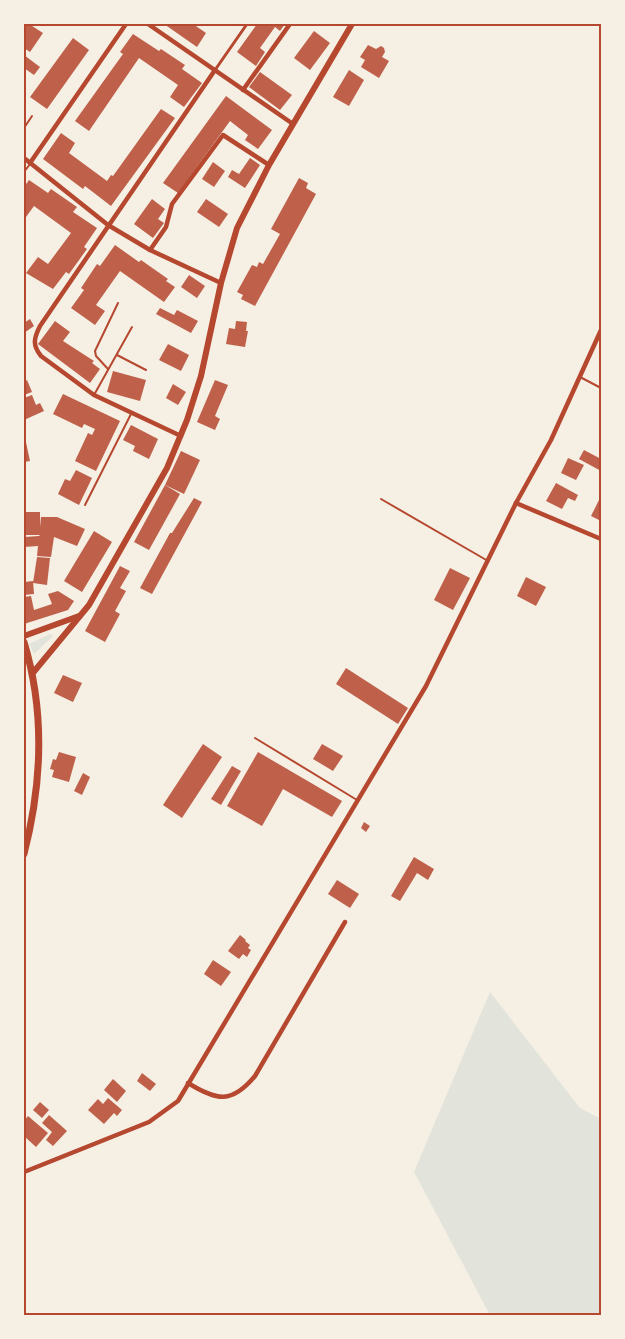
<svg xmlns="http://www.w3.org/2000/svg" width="625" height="1339" viewBox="0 0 625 1339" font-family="'Roboto Condensed',sans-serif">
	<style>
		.green { fill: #e2e4dc }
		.building { fill: #bf614a }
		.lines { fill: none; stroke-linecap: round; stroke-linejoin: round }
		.service { stroke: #b5482f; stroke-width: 2 }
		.pedestrian { stroke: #b5482f; stroke-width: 3 }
		.minor { stroke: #b5482f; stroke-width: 4.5 }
		.secondary { stroke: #b5482f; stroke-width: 6 }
		.primary { stroke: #b5482f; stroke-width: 7 }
		.neatline { fill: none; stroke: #b5482f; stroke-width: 2 }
	</style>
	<rect width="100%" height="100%" fill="#f6efe4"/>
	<g class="green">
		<polygon points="50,634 53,636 34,654 29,644"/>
		<polygon points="490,992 580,1108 601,1119 601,1315 490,1315 414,1172"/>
	</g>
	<g class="building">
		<polygon points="24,24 29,24 43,33 30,52 24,48"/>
		<polygon points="164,24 193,24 206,33 197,47"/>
		<polygon points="257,24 285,24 280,31 275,27 260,48 265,52 256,66 237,52"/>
		<polygon points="314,31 330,43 310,70 294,58"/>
		<polygon points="133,34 159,51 161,49 185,65 182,69 202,83 184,107 170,97 178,85 139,58 89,131 75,121 123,54 120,52"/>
		<polygon points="73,38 89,50 47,109 30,97"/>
		<polygon points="368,45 376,49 381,46 384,48 385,52 382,57 389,61 379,78 361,67 365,60 360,57"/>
		<polygon points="24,55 40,67 34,75 24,68"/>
		<polygon points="349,70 364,80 349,106 333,97"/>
		<polygon points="260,72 292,95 280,110 249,87"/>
		<polygon points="226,96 272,130 258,149 245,140 248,135 230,121 178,193 163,183"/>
		<polygon points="161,109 175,118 111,206 85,186 83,189 43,159 61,133 75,143 69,153 107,181 111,175 113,176"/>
		<polygon points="250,158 260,165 245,188 228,177 232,170 239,174"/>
		<polygon points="213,162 225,171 214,187 202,179"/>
		<polygon points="299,178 308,183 306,188 316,194 255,306 241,299 243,295 237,292 252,265 257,267 259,262 263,264 280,234 271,229"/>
		<polygon points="29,180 48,193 51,189 77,207 73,212 97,228 84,247 87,249 69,274 66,272 53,289 26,273 38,257 48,264 71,233 34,206 26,217 24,216 24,187"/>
		<polygon points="152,199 165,209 158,219 164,223 153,238 134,224"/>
		<polygon points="206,199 228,214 219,227 197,212"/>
		<polygon points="115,245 139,262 141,260 168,279 166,281 175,287 164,302 120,271 96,305 105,311 95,325 71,308 84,290 81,288 97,264 100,266"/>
		<polygon points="189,275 205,286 197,298 181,287"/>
		<polygon points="160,308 174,315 177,310 198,321 191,333 156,314"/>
		<polygon points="30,319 34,326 24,333 24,323"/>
		<polygon points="55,321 70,332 63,341 94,361 92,363 100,369 90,383 38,344"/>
		<polygon points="236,321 247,322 246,331 248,331 245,347 226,344 229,328 235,329"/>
		<polygon points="168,344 189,355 181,371 159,360"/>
		<polygon points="113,371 146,380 140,401 107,392"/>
		<polygon points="27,380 32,392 24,395 24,382"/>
		<polygon points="215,380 228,385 215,416 220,419 215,430 197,422"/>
		<polygon points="173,384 186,392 178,405 166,398"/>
		<polygon points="63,394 120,421 96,471 75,461 88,433 92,435 95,429 84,424 82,428 53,414"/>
		<polygon points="32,395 36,405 40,403 44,411 24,420 24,398"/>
		<polygon points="131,425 158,439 149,459 133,451 135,446 123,440"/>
		<polygon points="24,433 30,461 24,462"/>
		<polygon points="584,450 601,459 601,471 579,459"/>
		<polygon points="181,451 200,460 184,494 165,485"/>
		<polygon points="568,458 584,465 576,480 561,473"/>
		<polygon points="76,470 92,478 79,505 58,494 65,479 70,481"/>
		<polygon points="556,483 578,495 575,501 568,498 562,509 546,501"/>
		<polygon points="165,485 180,494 149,550 134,542"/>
		<polygon points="194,498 202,502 152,594 140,588 170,533 172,533"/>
		<polygon points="599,500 601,501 601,521 591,516"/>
		<polygon points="25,512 40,512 40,527 41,517 57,517 85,529 77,546 54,537 51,557 37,556 38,546 24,547 24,537 39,536 40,535 25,535"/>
		<polygon points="94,531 112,542 82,592 64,581"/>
		<polygon points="37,557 50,558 47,585 33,583"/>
		<polygon points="120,566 130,571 120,588 126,591 115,611 120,614 105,642 85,631"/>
		<polygon points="450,568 470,578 453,610 434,600"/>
		<polygon points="526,577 546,587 536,606 517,596"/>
		<polygon points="33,581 34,594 24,595 24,582"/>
		<polygon points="58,591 74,601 68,610 24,624 24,597 31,596 34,610 52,604 48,594"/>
		<polygon points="346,668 408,708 398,724 336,684"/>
		<polygon points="63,675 82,683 73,702 54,693"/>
		<polygon points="203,744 222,757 182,818 163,805"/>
		<polygon points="322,744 343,756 333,771 313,759"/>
		<polygon points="59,752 76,757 69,782 52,777 54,770 50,769 53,759 56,760"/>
		<polygon points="258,752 342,801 332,817 283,789 262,826 227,806"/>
		<polygon points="232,766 241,771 221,805 211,799"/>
		<polygon points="83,773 90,777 82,795 74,791"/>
		<polygon points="364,822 370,826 366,832 361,828"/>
		<polygon points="414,857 434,869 428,880 417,873 400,901 391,896"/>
		<polygon points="337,880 359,894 350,908 328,894"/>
		<polygon points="240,935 246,940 245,941 250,945 248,948 251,950 247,957 243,954 239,959 228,951"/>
		<polygon points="213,960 231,972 221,986 204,974"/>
		<polygon points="142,1073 156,1084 150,1091 137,1081"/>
		<polygon points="113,1079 126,1091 117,1102 104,1090"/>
		<polygon points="108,1098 122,1110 117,1116 114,1113 104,1124 88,1110 98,1099 103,1104"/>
		<polygon points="40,1102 49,1110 42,1118 33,1110"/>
		<polygon points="49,1115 67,1131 53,1146 46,1140 52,1132 42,1123"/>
		<polygon points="28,1116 48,1133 36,1147 24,1136 24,1121"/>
	</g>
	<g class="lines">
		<g class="service">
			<polyline points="24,128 32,116"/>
			<polyline points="24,172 30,164"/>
			<polyline points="117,355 146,370"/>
			<polyline points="108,369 96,356 95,351 118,303"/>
			<polyline points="580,377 601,388"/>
			<polyline points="94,395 132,327"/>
			<polyline points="381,499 488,561"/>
			<polyline points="85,505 131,414"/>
			<polyline points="255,738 357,800"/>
		</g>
		<polyline class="pedestrian" points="215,70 247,24"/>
		<g class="minor">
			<polyline points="148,24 293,124"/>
			<polyline points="243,90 290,24"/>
			<polyline points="24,158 108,225 150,250 221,283"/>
			<polyline points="30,163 126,24"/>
			<polyline points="150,250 166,227 172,204 223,135 269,165"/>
			<path d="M181,436l-87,-41 -53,-39c-9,-11 -7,-18 -1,-30l175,-256"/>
			<polyline points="516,503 601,539"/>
			<path d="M188,1083c29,18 44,21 67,-7l90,-154"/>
			<polyline points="24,1172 149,1122 178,1101 426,686 516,503 551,440 601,330"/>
		</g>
		<g class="secondary">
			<polyline points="24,636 79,616"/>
			<polyline points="32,674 89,605 167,468 187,420 201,376 221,283 237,228 269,165 352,24"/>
		</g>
		<path class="primary" d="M24,642c21,69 18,142 0,212"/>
	</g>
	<rect width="625" height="1339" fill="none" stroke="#f6efe4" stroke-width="50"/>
	<rect x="25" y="25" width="575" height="1289" class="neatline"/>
</svg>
